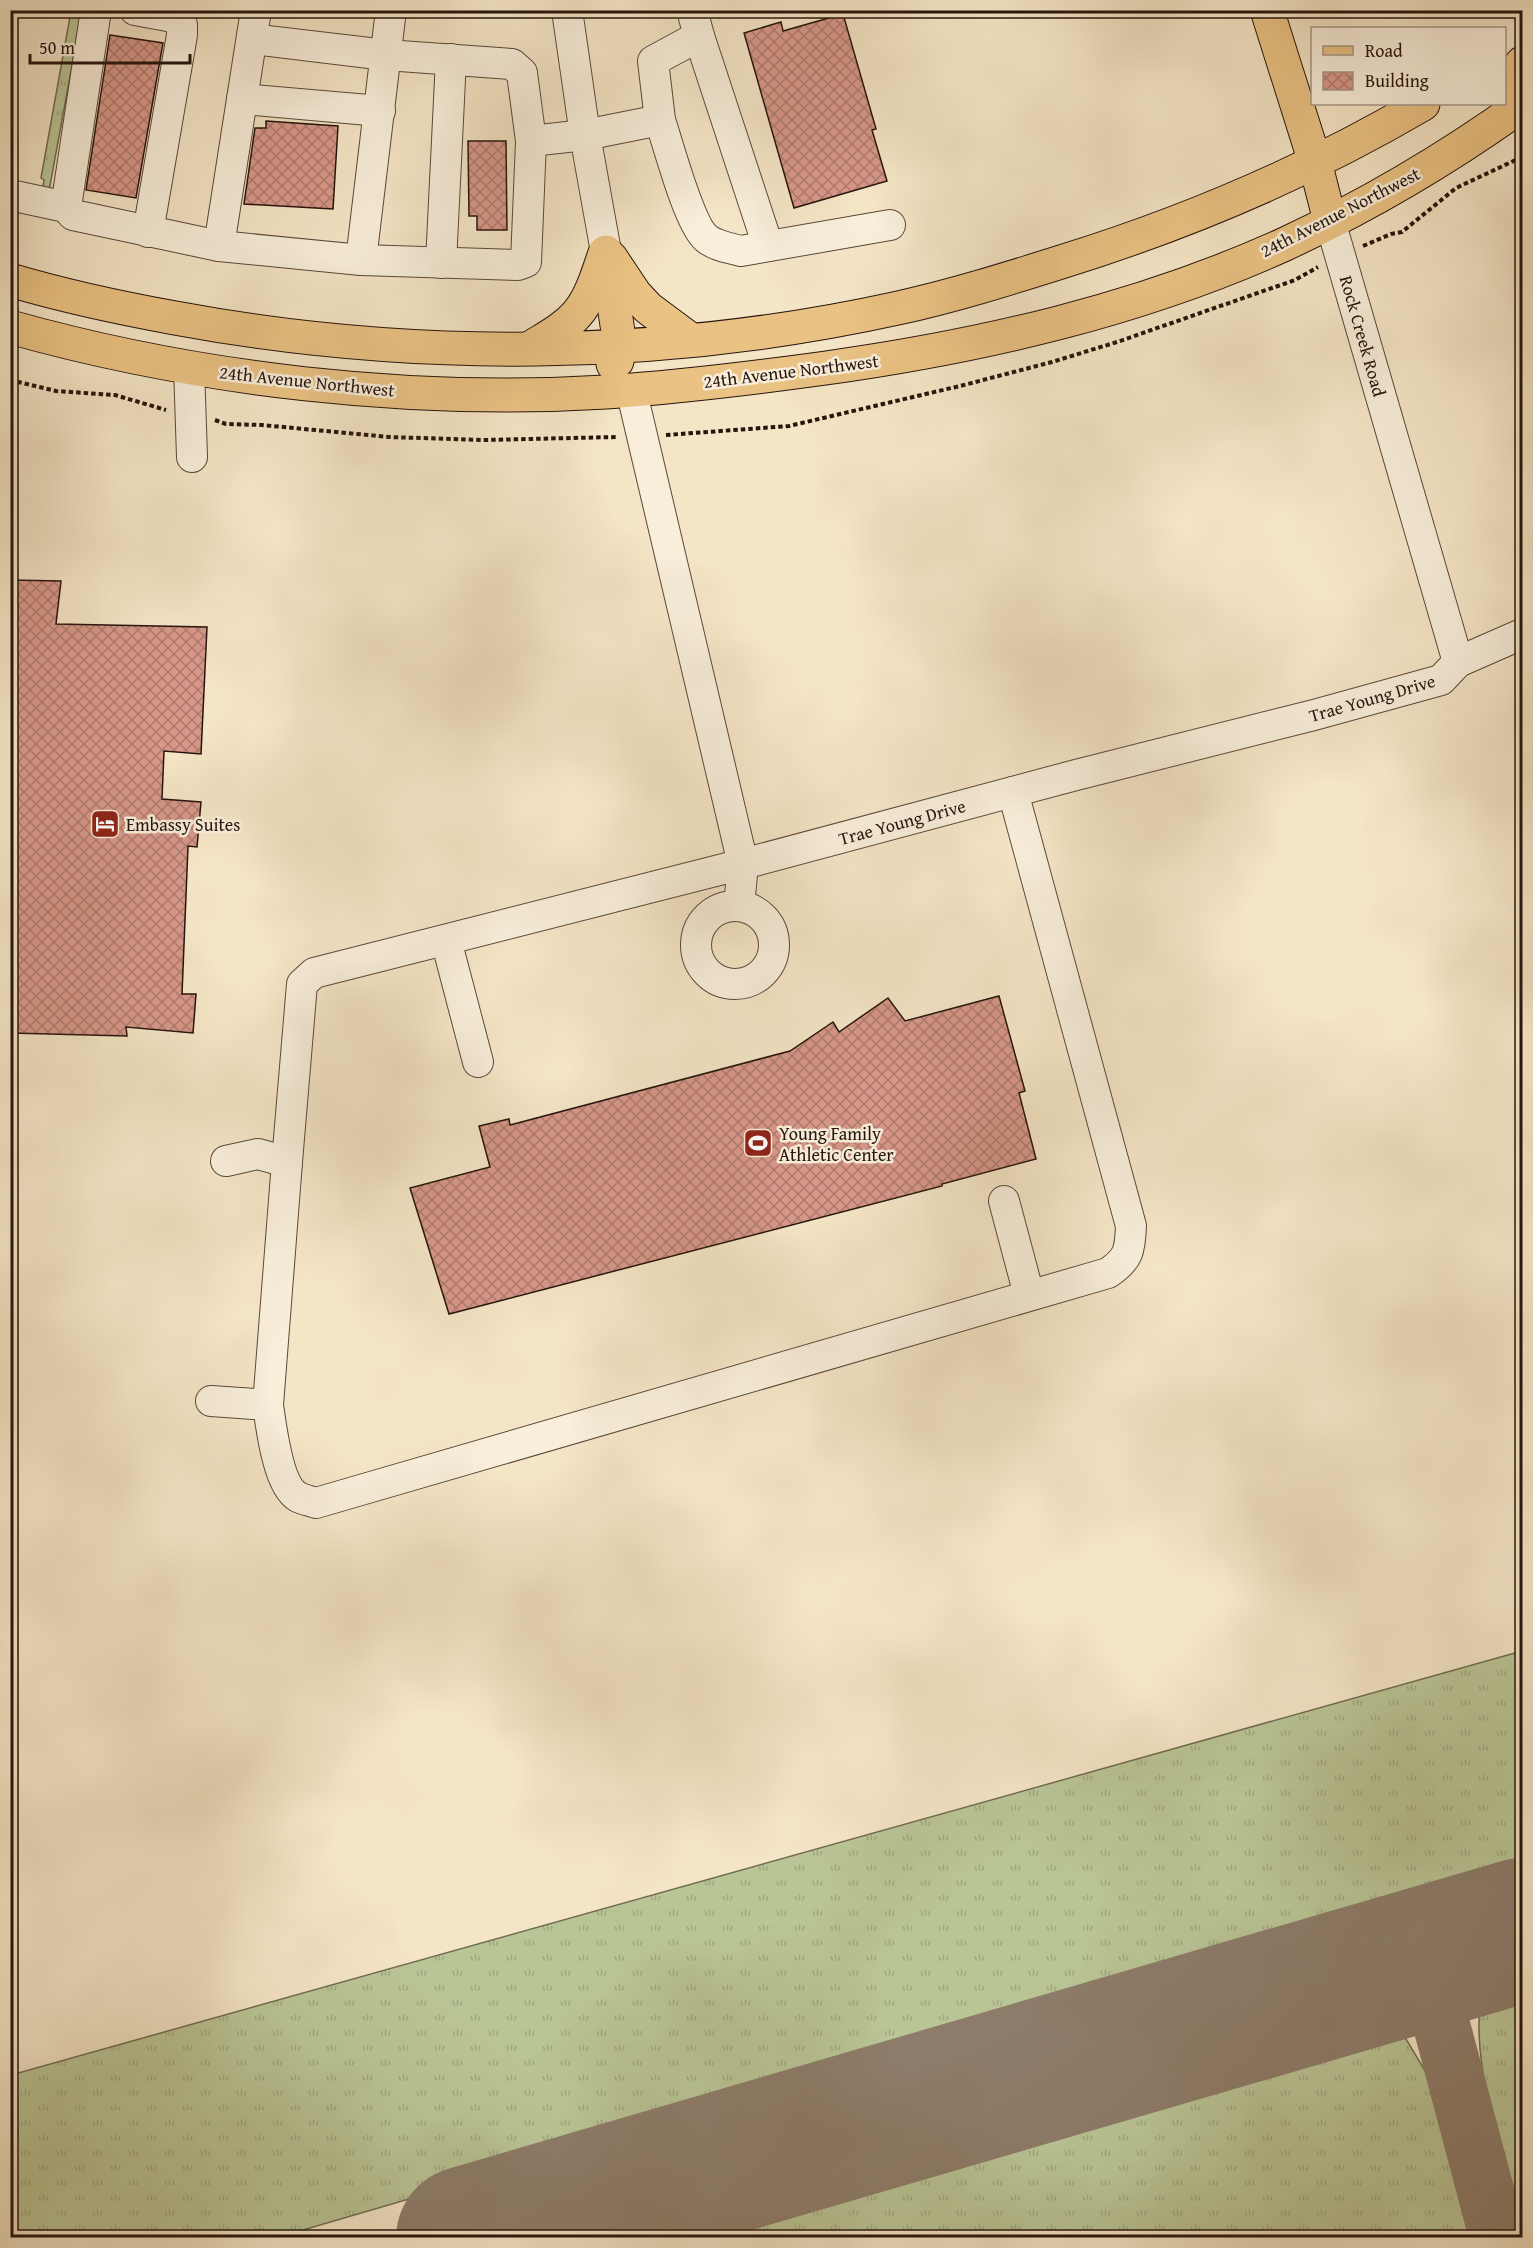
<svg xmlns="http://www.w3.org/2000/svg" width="1533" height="2248" viewBox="0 0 1533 2248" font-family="'Gentium Book Plus',serif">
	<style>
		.grass { fill: url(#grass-tufts); stroke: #706c52; stroke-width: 1.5 }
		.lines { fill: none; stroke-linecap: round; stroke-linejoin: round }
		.taxiway { stroke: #8d7c6a; stroke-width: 57 }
		.runway { stroke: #8d7c6a; stroke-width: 144 }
		.building { fill: url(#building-cross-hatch); stroke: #26140d; stroke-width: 1.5 }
		.minor-casing { stroke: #5a483b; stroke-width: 32 }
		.major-casing { stroke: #26140d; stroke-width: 35 }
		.path { stroke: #26140d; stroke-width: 4; stroke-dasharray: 4.5 3; stroke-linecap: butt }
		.minor { stroke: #f8eeda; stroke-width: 30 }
		.major { stroke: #eac283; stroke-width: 33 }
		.labels { text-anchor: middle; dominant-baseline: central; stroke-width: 5; stroke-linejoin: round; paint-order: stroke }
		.street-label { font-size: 18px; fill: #26140d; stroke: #f8eeda }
		.poi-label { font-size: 18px; fill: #26140d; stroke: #f8eeda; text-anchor: start }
	</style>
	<defs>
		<pattern id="grass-tufts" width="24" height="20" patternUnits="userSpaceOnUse" patternTransform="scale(1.5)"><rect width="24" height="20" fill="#bac596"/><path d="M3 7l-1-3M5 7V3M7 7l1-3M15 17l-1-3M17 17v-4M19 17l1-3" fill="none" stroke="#a0a880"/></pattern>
		<pattern id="building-cross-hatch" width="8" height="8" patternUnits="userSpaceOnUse" patternTransform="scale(1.5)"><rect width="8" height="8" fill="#d79789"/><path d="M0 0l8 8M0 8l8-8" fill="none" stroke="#ae7a6e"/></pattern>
	</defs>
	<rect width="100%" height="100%" fill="#f4e5c6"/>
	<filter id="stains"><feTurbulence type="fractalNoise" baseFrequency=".00333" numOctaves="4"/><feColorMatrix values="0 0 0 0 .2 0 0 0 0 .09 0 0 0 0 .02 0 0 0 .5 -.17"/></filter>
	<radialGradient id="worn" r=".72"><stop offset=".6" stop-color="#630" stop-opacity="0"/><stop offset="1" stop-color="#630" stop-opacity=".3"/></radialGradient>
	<g class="grass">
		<polygon points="71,11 82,11 49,191 42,192 44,180 41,178"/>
		<polygon points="1522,1651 1522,1874 279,2237 11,2237 11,2075"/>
		<path d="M1522,1976v233c-10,-21 -15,-43 -22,-66 -15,-51 -27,-102 -18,-156z"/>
		<polygon points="1391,2014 1427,2074 1451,2137 1472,2221 1471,2237 630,2237"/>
	</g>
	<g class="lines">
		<polyline class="taxiway" points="1424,1959 1498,2238"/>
		<polyline class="runway" points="468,2238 1522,1930"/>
	</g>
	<g class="building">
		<polygon points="843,14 876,129 872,130 887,181 794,208 744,33 781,22 783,31"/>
		<polygon points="110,35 163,43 136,198 86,190"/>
		<polygon points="266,121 338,126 333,209 244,204 255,128 266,128"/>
		<polygon points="468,141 506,141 507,230 477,230 477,216 469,216"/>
		<polygon points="10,580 61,581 56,624 207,627 201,754 164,751 162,799 201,802 197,847 188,846 182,994 196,994 193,1033 126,1027 127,1036 10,1033"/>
		<polygon points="999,996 1025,1091 1019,1093 1036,1159 942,1184 942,1186 449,1314 410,1188 490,1167 479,1126 509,1119 510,1125 790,1051 833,1022 839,1032 888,998 905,1021"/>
	</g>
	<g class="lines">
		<g class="minor-casing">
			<g id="minor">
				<polyline points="96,10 66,207 73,215 219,246 361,260 391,10"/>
				<polyline points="135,10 173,17 182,25 182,35 148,232"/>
				<polyline points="567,10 585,135 606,252"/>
				<polyline points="699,36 768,246"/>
				<polyline points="252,39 386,55 512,64 522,73 531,141 526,262 518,265 361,260"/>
				<polyline points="242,99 380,111"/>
				<path d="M660,120c8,24 29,104 46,118 9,8 24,10 35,13l149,-26"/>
				<polyline points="531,141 585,135 660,120 653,61 699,36 692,10"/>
				<polyline points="10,195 66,207"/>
				<polyline points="1330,221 1458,662"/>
				<polyline points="219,246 256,10"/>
				<polyline points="441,263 451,59"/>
				<polyline points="189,367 192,457"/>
				<polyline points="631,389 743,864 1076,775 1314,715 1441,680 1458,662 1522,634"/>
				<circle cx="735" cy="945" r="39"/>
				<polyline points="446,940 478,1062"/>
				<polyline points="226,1161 258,1154 287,1162 302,984 314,973 743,864 739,906"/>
				<polyline points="1004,1201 1029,1295"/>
				<polyline points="211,1401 268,1405 287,1162"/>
				<path d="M268,1405c3,21 10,81 30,92 6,3 13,4 18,6l792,-230c21,-14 22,-23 23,-47l-118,-434"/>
			</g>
		</g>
		<g class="major-casing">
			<g id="major">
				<polyline points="1267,10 1315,162 1330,221"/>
				<polyline points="1504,89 1522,63"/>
				<polyline points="606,252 620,345 617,361 613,364"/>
				<polyline points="611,258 635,294 648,308 691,340"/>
				<path d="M10,280c54,16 110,28 165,38 238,44 487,42 723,-10 55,-12 109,-29 163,-46 126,-39 248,-91 362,-158"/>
				<path d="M10,327c189,53 401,77 596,65 74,-5 147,-14 220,-24 157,-22 313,-58 457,-123 84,-39 165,-87 239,-140"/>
				<path d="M530,348c16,-10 34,-19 47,-34 14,-16 21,-41 28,-61"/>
			</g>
		</g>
		<g class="path">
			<polyline points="1363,246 1391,234 1402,232 1456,188 1522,157"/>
			<polyline points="10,380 56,391 115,395 166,410"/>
			<polyline points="215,420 226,424 262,425 389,437 483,440 617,437"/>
			<polyline points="666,435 789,426 960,386 1052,362 1117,342 1295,280 1318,267"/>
		</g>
		<use href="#minor" class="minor"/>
		<use href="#major" class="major"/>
	</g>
	<defs>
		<g id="hotel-square" transform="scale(1.5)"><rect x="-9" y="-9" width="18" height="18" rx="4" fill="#8f2418" stroke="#f8eeda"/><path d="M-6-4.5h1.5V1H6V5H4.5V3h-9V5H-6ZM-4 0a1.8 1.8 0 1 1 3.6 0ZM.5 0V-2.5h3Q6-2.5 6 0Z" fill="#fff"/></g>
		<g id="stadium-square" transform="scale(1.5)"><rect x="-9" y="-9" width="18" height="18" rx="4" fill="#8f2418" stroke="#f8eeda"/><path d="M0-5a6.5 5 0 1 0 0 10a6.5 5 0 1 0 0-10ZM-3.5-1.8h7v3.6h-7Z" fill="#fff"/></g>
	</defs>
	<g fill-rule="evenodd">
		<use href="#hotel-square" x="105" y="824"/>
		<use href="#stadium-square" x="758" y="1143"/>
	</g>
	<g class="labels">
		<g class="street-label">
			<text transform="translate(1340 212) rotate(-27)">24th Avenue Northwest</text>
			<text transform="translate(1363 336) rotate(74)">Rock Creek Road</text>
			<text transform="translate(791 371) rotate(-7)">24th Avenue Northwest</text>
			<text transform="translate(307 381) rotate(6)">24th Avenue Northwest</text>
			<text transform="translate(1372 698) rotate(-16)">Trae Young Drive</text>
			<text transform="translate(902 822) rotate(-15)">Trae Young Drive</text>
		</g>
		<g class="poi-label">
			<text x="126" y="824">Embassy Suites</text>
			<text x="779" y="1133">Young Family<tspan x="779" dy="21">Athletic Center</tspan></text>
		</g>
	</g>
	<rect width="1533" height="2248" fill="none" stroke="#f4e5c6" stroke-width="36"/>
	<rect x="12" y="12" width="1509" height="2224" fill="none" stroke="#26140d" stroke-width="3"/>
	<rect x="18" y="18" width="1497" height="2212" fill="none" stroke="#26140d" stroke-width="1.5"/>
	<rect x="1311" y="27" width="195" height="78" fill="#f8eeda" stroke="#a49788" stroke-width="1.5"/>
	<rect x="1323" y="46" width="30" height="9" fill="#eac283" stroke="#a49788" stroke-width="1.5"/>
	<text x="1365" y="57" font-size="18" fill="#26140d">Road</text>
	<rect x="1323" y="72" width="30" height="18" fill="url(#building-cross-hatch)" stroke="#a49788" stroke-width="1.5"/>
	<text x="1365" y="87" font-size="18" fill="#26140d">Building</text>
	<path d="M30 54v9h160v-9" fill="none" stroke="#26140d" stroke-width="3"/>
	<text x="39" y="54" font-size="18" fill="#26140d" stroke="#f8eeda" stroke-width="4.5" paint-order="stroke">50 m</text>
	<rect width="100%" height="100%" filter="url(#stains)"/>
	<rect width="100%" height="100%" fill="url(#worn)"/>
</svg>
